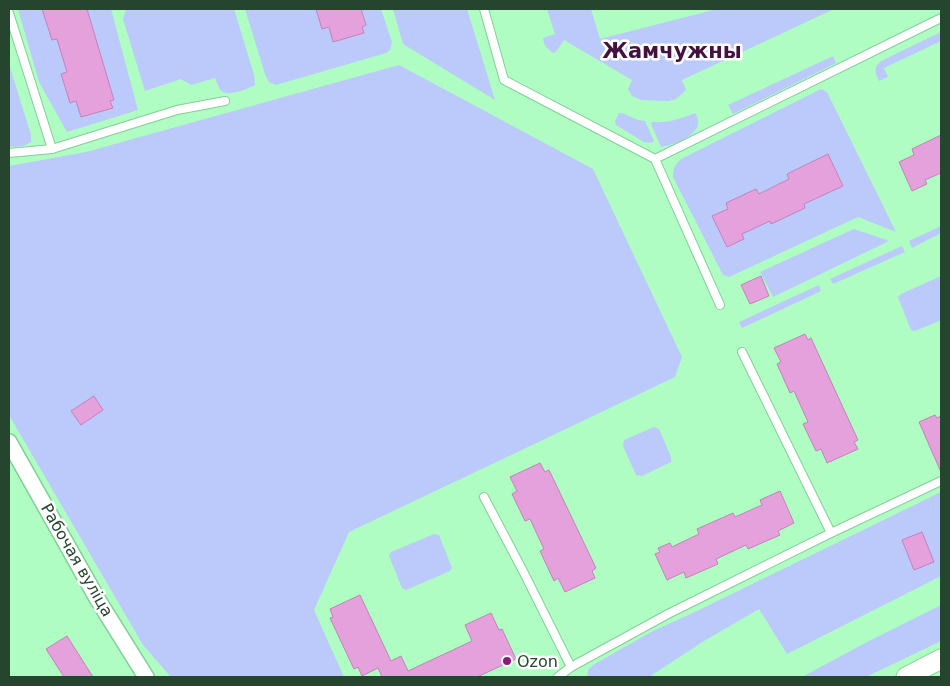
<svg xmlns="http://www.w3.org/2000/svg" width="950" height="686" viewBox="0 0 950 686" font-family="'DejaVu Sans',sans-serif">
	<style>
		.green { fill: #bbc9fb }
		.building { fill: #e5a1db; stroke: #c382ba }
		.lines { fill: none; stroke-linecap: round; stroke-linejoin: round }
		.service-casing { stroke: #82ce97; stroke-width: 10 }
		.minor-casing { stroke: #82ce97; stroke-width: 18 }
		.tertiary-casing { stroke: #82ce97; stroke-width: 21 }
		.service { stroke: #fff; stroke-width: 8 }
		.minor { stroke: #fff; stroke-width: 15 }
		.tertiary { stroke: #fff; stroke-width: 19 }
		.poi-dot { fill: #8a1c80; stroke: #fff; stroke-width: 2 }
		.labels { text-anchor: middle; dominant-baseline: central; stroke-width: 5; stroke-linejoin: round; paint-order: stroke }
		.street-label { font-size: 16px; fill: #25452e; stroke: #fff }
		.poi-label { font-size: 16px; fill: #25452e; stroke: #fff; text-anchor: start }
		.district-label { font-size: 21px; font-weight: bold; fill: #45113f; stroke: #fff }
	</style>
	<rect width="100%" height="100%" fill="#affdc3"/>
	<g class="green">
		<polygon points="18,9 111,9 138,110 67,132 39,82"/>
		<path d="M127,9h107l20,66 1,10c-7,4 -25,11 -32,7 -5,-3 -6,-10 -8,-14l-24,7 -10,-6 -36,12 -22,-72 2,-7z"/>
		<polygon points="245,9 381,9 392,42 390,50 386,53 276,85 269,82 265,74"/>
		<polygon points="393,9 467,9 495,100 403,44"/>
		<path d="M547,9h44l9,30 117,-30h117l-152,71 4,10 -10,9 -7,2 -28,-1 -9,-4 -4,-7 4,-9 -68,-40 -8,12 -3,1c-6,-5 -9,-7 -10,-15l12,-4z"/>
		<path d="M941,32v9l-57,27 4,9 -9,4c-4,-10 -6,-12 2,-20z"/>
		<polygon points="833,56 836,63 733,114 728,105"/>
		<polygon points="9,64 31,135 31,142 23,146 9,147"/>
		<polygon points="399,65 593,169 682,357 675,377 349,532 314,610 344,677 171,677 143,645 9,415 9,166 86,152"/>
		<path d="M821,89l6,3 69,140 -38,-15 -129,60 -6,-2 -50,-98c0,-9 2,-12 8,-18z"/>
		<polygon points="619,113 622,113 638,120 645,121 654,141 651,143 644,142 616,125 615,121"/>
		<path d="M695,113c2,3 4,7 3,11 -2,13 -26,21 -37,23l-10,-23 1,-2c18,1 27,-3 43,-9z"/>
		<polygon points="941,226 941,233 912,248 909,241"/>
		<polygon points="854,229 889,241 773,297 760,272"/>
		<polygon points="902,246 905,252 833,284 830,279"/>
		<polygon points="941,276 941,320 915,331 911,330 898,297 901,294"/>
		<polygon points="819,285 821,291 742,328 739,322"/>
		<polygon points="654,427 659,429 671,457 671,462 642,476 636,475 623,446 624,440"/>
		<polygon points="941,492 941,576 787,654 759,609 704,641 649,677 587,677 588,670 593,665 651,632 697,611"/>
		<polygon points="434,534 439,535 452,568 450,571 406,590 402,588 389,556 391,552"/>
		<polygon points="941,605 941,641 866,677 802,677 867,642"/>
	</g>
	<g class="building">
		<polygon points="42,9 87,9 114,100 110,101 113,108 81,117 76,101 70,103 61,74 67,72 57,39 52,40"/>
		<polygon points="316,9 361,9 366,25 362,27 364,33 333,42 329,27 322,29"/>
		<polygon points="941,135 941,173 925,180 927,184 912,191 899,162 914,155 912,149"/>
		<polygon points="828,154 843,186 804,204 805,208 771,224 770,221 742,234 744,239 727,247 712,216 728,209 726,203 756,189 759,194 789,179 787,174"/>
		<polygon points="761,276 769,296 750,304 741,285"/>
		<polygon points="805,334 808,340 811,338 858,440 854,442 858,449 827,463 821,449 816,451 803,424 808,422 794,391 790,393 777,364 781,362 774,348"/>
		<polygon points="94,396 103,410 81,425 71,411"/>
		<polygon points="935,415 937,418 941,416 941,472 919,422"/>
		<polygon points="540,463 545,472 549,470 596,568 592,571 595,578 565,592 558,578 554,581 540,551 544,549 530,519 525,521 512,494 517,491 510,477"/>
		<polygon points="780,491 794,523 778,531 780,535 748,549 746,545 716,559 718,564 686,578 684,572 667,580 655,554 660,552 658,548 670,543 672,547 699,534 697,529 733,513 735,517 762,505 760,500"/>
		<polygon points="922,532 934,562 914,570 902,540"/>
		<polygon points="360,595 391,661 401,656 408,671 472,641 465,625 491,613 499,630 502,629 516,659 477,677 382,677 378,668 362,676 358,667 354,669 330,618 333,617 330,609"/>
		<polygon points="67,636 93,677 64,677 46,649"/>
	</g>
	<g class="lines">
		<g class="service-casing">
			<g id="service">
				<polyline points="484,9 504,80 655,159 941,18"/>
				<polyline points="9,13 52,149"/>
				<polyline points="9,153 52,149 177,110 225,101"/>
				<polyline points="655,159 720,305"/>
				<polyline points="742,352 831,533"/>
				<polyline points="484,497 524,573 571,667"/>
				<polyline points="558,677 571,667 668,614 831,533 941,481"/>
			</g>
		</g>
		<g class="minor-casing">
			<polyline id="minor" points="9,442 98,600 146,677"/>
		</g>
		<g class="tertiary-casing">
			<polyline id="tertiary" points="906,677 941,659"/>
		</g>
		<use href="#service" class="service"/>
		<use href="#minor" class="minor"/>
		<use href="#tertiary" class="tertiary"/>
	</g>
	<circle class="poi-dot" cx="507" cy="661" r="5"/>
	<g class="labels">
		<g class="street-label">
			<text transform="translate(77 560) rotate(60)">Рабочая вуліца</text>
		</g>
		<g class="poi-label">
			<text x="517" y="661">Ozon</text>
		</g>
		<g class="district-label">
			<text x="672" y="51">Жамчужны</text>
		</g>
	</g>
	<rect width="950" height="686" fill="none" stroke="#25452e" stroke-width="20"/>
</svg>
